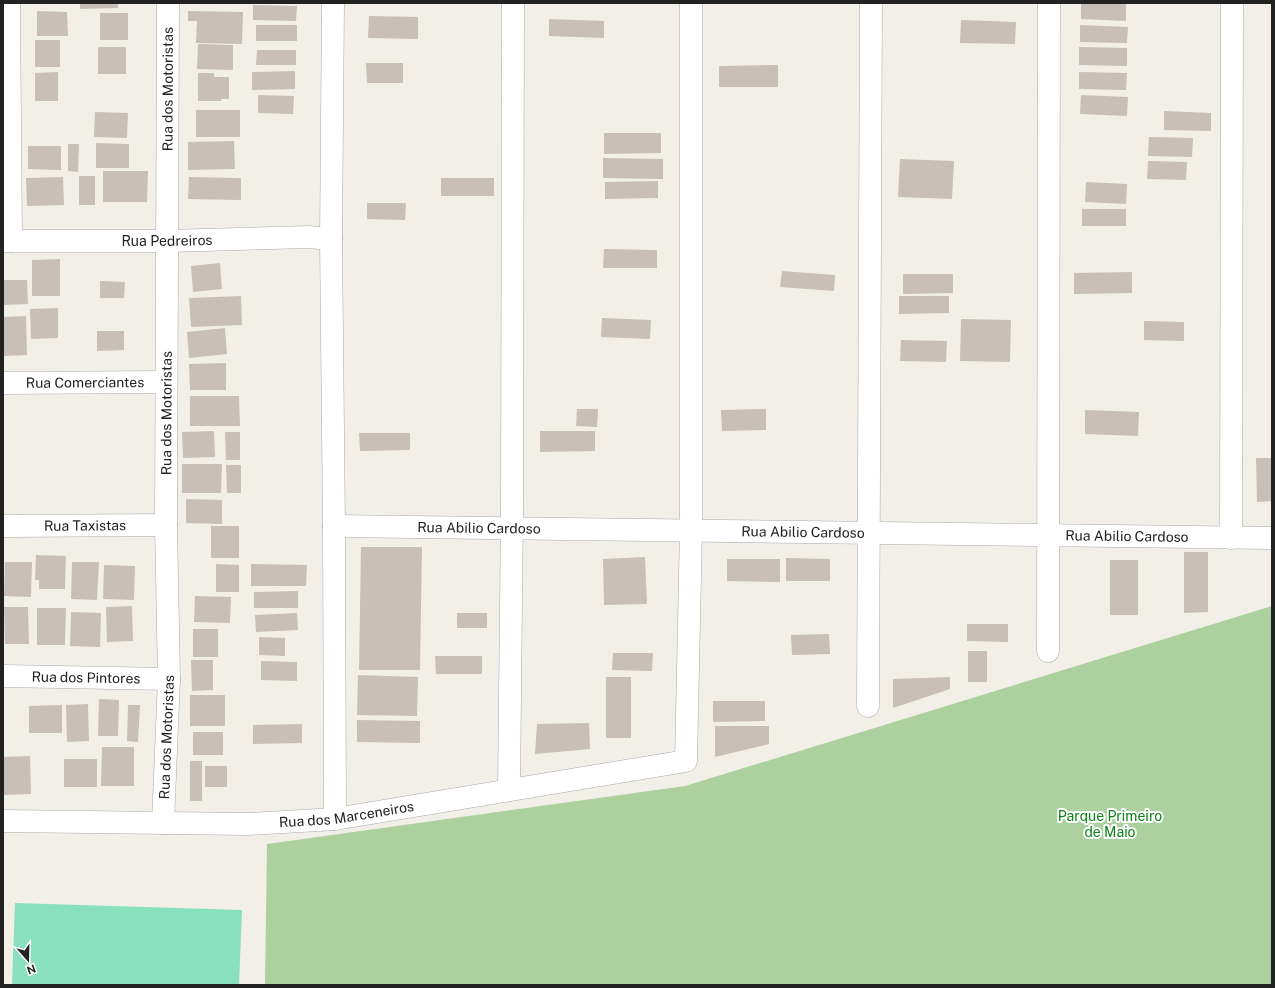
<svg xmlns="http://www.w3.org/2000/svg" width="1275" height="988" viewBox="0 0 1275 988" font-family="'Public Sans',sans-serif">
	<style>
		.forest { fill: #add19e }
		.pitch { fill: #88e0be }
		.building { fill: #c7bfb8 }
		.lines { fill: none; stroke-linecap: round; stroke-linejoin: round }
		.street-casing { stroke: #a9a9a9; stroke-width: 23 }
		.street { stroke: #fff; stroke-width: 22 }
		.labels { text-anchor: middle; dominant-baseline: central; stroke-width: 4; stroke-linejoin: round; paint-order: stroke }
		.street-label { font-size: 14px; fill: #222; stroke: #fff }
		.park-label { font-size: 14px; fill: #0c8416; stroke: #fff }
	</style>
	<rect width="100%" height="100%" fill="#f2efe9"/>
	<polygon class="forest" points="1272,606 1272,985 265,985 267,844 685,786"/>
	<polygon class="pitch" points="15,903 242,910 239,985 12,985"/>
	<g class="building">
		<polygon points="80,3 118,3 118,8 80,9"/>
		<polygon points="1081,3 1126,3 1126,21 1081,19"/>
		<polygon points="253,5 297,6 296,21 253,20"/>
		<polygon points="37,11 67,12 68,36 37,36"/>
		<polygon points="188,11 243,12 242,44 196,43 197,21 188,21"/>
		<rect x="100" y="13" width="28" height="27"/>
		<polygon points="369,16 418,17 418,39 368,38"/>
		<polygon points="549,19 604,21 604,38 549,36"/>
		<polygon points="961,20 1016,22 1015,44 960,43"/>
		<rect x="256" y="25" width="41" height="16"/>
		<polygon points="1080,25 1128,27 1127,43 1080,42"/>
		<rect x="35" y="40" width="25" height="27"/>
		<polygon points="198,44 233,45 233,70 197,69"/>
		<rect x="98" y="47" width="28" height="27"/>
		<polygon points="1079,47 1127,48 1127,66 1079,65"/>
		<polygon points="257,50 296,50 296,65 256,65"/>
		<polygon points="366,63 403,63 403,83 367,83"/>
		<polygon points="778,65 778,87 719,87 719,66"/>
		<polygon points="295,71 295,89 252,90 252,72"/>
		<polygon points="58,72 58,101 35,101 35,73"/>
		<polygon points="1079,72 1127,73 1126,90 1079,89"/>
		<polygon points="198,73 214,73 214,77 229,77 229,99 221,99 221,101 198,101"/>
		<polygon points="258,95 294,96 293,114 258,113"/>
		<polygon points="1081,95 1128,97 1127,116 1080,114"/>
		<rect x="196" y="110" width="44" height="27"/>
		<polygon points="1164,111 1211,113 1211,131 1164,130"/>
		<polygon points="95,112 128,113 127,138 94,137"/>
		<polygon points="604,133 661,133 661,153 604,154"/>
		<polygon points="1149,137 1193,138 1192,157 1148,156"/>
		<polygon points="234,141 235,169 188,170 188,142"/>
		<polygon points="96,143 129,144 129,168 96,168"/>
		<polygon points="68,144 79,144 78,172 68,171"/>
		<polygon points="28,146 61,146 61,170 28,169"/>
		<polygon points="603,158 663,159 663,179 603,178"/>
		<polygon points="900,159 954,161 952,199 898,197"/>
		<polygon points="1148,161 1187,162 1186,180 1147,179"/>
		<polygon points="103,171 148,171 147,202 103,202"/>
		<rect x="79" y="176" width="16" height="29"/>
		<polygon points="63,177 64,205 27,206 26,178"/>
		<polygon points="189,177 241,178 241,200 188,199"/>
		<rect x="441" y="178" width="53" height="18"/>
		<polygon points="658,181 658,198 605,199 605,182"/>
		<polygon points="1086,182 1127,184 1126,204 1085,202"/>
		<polygon points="367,203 406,203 405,220 367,219"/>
		<rect x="1082" y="209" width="44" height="17"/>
		<polygon points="604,249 657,250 657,268 603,268"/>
		<polygon points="60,259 60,296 32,296 32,260"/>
		<polygon points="220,263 222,289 193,292 191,266"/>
		<polygon points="782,271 835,275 834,291 780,287"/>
		<polygon points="1132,272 1132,293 1074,294 1074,273"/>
		<polygon points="903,274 953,274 953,293 903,294"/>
		<polygon points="3,280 27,280 28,304 3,305"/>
		<polygon points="100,281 125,282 124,298 100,298"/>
		<polygon points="241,296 242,325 191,327 189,298"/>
		<polygon points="899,296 949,296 949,313 899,314"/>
		<polygon points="58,308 58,338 31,339 30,309"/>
		<polygon points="26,316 27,355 3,356 3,317"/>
		<polygon points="602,318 651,320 650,339 601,337"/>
		<polygon points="961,319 1011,320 1010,362 960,361"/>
		<polygon points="1144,321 1184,322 1184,341 1144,340"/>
		<polygon points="225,328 227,354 189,358 187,332"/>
		<polygon points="97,331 124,331 124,350 97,351"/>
		<polygon points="901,340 947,341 946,362 900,361"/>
		<polygon points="226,363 226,390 190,390 189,364"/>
		<polygon points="190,396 239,396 240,426 190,426"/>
		<polygon points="577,409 598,409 597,427 576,426"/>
		<polygon points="766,409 766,430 722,431 721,410"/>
		<polygon points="1085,410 1139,412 1138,436 1085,434"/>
		<polygon points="214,431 215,457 183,458 182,432"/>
		<polygon points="540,431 595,431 595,451 540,452"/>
		<polygon points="225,432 240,432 240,460 226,460"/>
		<polygon points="359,433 410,433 410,450 360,451"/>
		<polygon points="1256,458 1272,458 1272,501 1257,502"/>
		<polygon points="182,464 222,464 221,493 182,493"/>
		<polygon points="226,465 241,465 241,493 227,493"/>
		<polygon points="186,499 222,500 222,524 186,523"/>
		<rect x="211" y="526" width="28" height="32"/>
		<polygon points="361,547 422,547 420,670 359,670"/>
		<polygon points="1184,552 1208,552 1208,612 1184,613"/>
		<polygon points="36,555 66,556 65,589 39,589 39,580 35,580"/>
		<polygon points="645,557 647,604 604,605 603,559"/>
		<polygon points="786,558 830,559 830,581 786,581"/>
		<polygon points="727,559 780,559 780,582 727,581"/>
		<rect x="1110" y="560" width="28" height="55"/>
		<polygon points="5,562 32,562 31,597 4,596"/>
		<polygon points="72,562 99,562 97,600 71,599"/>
		<polygon points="216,564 239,565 239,592 216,592"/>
		<polygon points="251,564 307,565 306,586 251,586"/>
		<polygon points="104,565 135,566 134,600 103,599"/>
		<polygon points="298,591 298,608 254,608 254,592"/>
		<polygon points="195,596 231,597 230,623 194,622"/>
		<polygon points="132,606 133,641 107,642 106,607"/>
		<polygon points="4,607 28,607 29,644 5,644"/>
		<polygon points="37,608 66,608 65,645 37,645"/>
		<polygon points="71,612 101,613 100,647 70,646"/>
		<polygon points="297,613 298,630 256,632 255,615"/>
		<rect x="457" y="613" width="30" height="15"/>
		<polygon points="967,624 1008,624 1008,642 967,641"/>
		<rect x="193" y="629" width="25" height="28"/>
		<polygon points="829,634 830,654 792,655 791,635"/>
		<polygon points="259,637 285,638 285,656 259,655"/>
		<rect x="968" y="651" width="19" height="31"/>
		<polygon points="613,653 653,653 652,671 612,670"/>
		<polygon points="435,656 482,656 482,674 436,674"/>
		<polygon points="191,660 213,660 213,690 192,691"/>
		<polygon points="261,661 297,662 297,681 261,680"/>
		<polygon points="358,675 418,677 417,716 357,715"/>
		<rect x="606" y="677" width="25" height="61"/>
		<polygon points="950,677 950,689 893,708 893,679"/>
		<rect x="190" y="695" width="35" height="31"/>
		<polygon points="99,699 119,700 118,736 98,736"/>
		<polygon points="713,701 765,701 765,721 713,722"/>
		<polygon points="88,704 89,741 67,742 66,705"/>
		<polygon points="62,705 62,733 29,733 29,706"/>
		<polygon points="128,705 140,705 138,742 127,741"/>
		<polygon points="357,720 420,721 420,743 357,742"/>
		<polygon points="589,723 590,749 535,754 537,724"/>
		<polygon points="302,724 302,743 253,744 253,725"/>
		<polygon points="715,726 769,726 769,744 715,757"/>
		<rect x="193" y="732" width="30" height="23"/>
		<polygon points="102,747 134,747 134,786 101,786"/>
		<polygon points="30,756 31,794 3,795 3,757"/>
		<rect x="64" y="759" width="33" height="28"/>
		<rect x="190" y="761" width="12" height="40"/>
		<rect x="205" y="766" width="22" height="21"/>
	</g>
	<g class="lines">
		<g class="street-casing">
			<g id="street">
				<polyline points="9,3 11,241"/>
				<polyline points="333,3 331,239 334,526 335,819"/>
				<path id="s1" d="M3,241h164l141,-4 23,2"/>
				<path id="s2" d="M3,383l163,-1"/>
				<path id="s3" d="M3,526l163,-1"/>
				<path id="s4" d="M334,526l938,12"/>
				<polyline points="1231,538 1232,3"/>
				<polyline points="1048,651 1049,3"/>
				<path id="s5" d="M3,676l166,3"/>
				<polyline points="868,706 871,3"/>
				<polyline points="509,790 512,511 513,3"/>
				<path id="s6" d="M3,821l246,3 86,-5 351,-58 5,-231v-527"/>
				<path id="s7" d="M163,823l6,-144 -3,-154 2,-522"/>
			</g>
		</g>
		<use href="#street" class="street"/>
	</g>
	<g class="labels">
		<g class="street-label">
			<text stroke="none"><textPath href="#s7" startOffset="734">Rua dos Motoristas</textPath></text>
			<text stroke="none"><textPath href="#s1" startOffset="164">Rua Pedreiros</textPath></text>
			<text stroke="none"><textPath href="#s2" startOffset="82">Rua Comerciantes</textPath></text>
			<text stroke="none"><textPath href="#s7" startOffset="410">Rua dos Motoristas</textPath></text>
			<text stroke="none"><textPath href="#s3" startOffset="82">Rua Taxistas</textPath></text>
			<text stroke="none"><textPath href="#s4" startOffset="145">Rua Abilio Cardoso</textPath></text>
			<text stroke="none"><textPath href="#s4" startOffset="469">Rua Abilio Cardoso</textPath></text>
			<text stroke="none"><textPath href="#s4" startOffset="793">Rua Abilio Cardoso</textPath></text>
			<text stroke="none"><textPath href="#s5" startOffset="83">Rua dos Pintores</textPath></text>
			<text stroke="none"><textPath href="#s7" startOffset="86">Rua dos Motoristas</textPath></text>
			<text stroke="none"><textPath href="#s6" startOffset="344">Rua dos Marceneiros</textPath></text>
		</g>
		<g class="park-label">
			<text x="1110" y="816">Parque Primeiro<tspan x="1110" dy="16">de Maio</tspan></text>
		</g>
	</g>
	<rect width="1275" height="988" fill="none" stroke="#222222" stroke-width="8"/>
	<g transform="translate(28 960) rotate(160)" stroke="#ffffff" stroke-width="3" paint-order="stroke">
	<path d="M0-3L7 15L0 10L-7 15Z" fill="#222222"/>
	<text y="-6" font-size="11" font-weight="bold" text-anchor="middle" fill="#222222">N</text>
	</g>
</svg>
